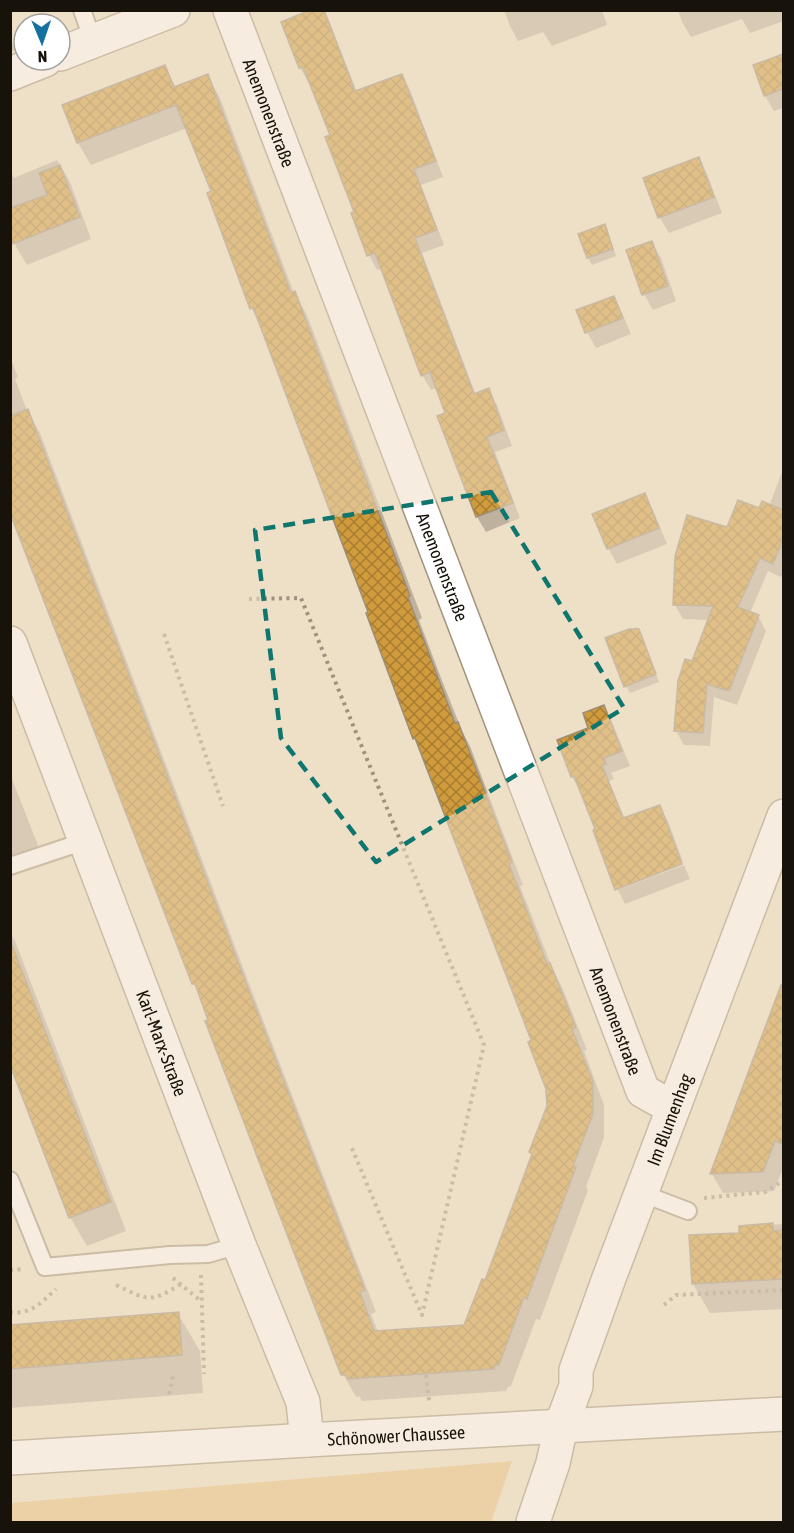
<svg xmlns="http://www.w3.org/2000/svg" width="794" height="1533" viewBox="0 0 794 1533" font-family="'Asap Condensed',sans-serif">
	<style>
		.grass { fill: #e8c081 }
		.shadow { fill: #0003 }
		.building { fill: url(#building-cross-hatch); stroke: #9c8e79; stroke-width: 1.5 }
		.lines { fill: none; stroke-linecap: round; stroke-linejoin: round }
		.service-casing { stroke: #a1937d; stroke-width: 20 }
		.minor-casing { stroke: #a1937d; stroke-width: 36 }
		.secondary-casing { stroke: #a1937d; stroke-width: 36 }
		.path { stroke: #9d9280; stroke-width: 4; stroke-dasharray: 3 4.5; stroke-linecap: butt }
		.service { stroke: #fff; stroke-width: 16 }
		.minor { stroke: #fff; stroke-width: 33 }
		.secondary { stroke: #fff; stroke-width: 33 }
		.marked { fill: none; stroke: #0f766e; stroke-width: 4.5; stroke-dasharray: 12 8; stroke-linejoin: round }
		.labels { text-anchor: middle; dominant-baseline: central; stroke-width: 6; stroke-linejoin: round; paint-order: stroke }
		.street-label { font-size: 18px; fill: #18130a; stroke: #fff }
	</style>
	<defs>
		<pattern id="building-cross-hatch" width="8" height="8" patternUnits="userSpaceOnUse" patternTransform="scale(1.5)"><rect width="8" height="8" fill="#d09b3c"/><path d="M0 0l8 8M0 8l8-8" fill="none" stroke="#a87d31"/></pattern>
	</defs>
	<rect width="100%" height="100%" fill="#eedfc7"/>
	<polygon class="grass" points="512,1461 491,1522 11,1522 11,1503"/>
	<g class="shadow">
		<polygon points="323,10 330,23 357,92 402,75 410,90 443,177 421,185 444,245 422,253 476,395 488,390 497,405 512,446 495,452 520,518 486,532 477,517 447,414 437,388 431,390 422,375 382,269 377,270 369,255 332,136 311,82 309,83 300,68 283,23"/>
		<polygon points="504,10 602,10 607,25 552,46 543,32 518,41 510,26"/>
		<polygon points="678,10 782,10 784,21 750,33 742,19 691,37 682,22"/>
		<polygon points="10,37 15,50 10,52"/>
		<polygon points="784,56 784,108 774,111 765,96 755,66"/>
		<polygon points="165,67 176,88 207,76 220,98 294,293 307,315 422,618 419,620 443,683 462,731 470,746 523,885 520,886 553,970 562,987 587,1050 584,1051 604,1105 604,1137 586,1187 588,1190 540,1320 536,1319 511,1386 508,1387 506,1391 362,1401 359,1396 356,1397 343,1374 202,998 194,984 10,509 10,357 18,377 15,379 27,411 40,433 258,1007 376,1312 371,1314 378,1332 465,1326 486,1282 533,1156 531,1152 548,1106 548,1089 533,1041 422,751 415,738 370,614 263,329 251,308 213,192 187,128 91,165 78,143 64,106"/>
		<polygon points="698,158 707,174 722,213 669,233 660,218 645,179"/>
		<polygon points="57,160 70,182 91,239 27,265 14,243 10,233 10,170 14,178"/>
		<polygon points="604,226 608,233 616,256 592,265 588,258 580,235"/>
		<polygon points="652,243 661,258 676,301 653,310 644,294"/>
		<polygon points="613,298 622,313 631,334 596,348 587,332 578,311"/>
		<polygon points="784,467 784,572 781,577 768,571 750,613 758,616 766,631 737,705 714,697 710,746 684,745 676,731 693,663 710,620 683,619 675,605 728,529 769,506"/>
		<polygon points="644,494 653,510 667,544 617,564 608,548"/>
		<polygon points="637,627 641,635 659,682 630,693 626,686 607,639"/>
		<polygon points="604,707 612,722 630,766 611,773 614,779 609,781 625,819 659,806 668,821 683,862 617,887 597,830 581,792 572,777 559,741 590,729"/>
		<polygon points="10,774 41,853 10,865"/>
		<polygon points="684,865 690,879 625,904 618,890"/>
		<polygon points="10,933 15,941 126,1231 87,1246 70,1217 10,1061"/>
		<polygon points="784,982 784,1166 774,1191 723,1193 712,1174"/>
		<polygon points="784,1224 784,1309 710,1313 693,1284 740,1234 740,1227"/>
		<polygon points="178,1314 200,1351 203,1393 10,1408 10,1326"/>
	</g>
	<g class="building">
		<polygon points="310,10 324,10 355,91 402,74 436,161 414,169 437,230 415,238 474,394 489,388 504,430 487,437 513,503 476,517 437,416 445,413 430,372 421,376 375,253 367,256 351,213 354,212 325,137 330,135 303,67 299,68 281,22"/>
		<polygon points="783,54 783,89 764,96 753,65"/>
		<polygon points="165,65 174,87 208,74 291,293 295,291 410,596 408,597 431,659 455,723 458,722 512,862 509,864 547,964 550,963 576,1028 572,1029 593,1082 593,1114 573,1166 576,1167 527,1299 524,1297 499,1365 495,1365 494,1369 348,1379 346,1375 341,1375 205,1021 208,1020 195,984 192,984 10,513 10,416 28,409 246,983 365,1290 360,1292 374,1331 464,1325 482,1279 485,1280 532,1154 529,1152 547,1106 546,1089 528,1042 531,1040 415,738 413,739 366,613 368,612 253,307 250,309 207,193 211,191 176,105 77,143 62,105"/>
		<polygon points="699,157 714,197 658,218 643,178"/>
		<polygon points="60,165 80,217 10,245 10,208 47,195 39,173"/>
		<polygon points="605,224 613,249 587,258 578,234"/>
		<polygon points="652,241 668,286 642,295 626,250"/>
		<polygon points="614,296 623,318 585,333 576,310"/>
		<polygon points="645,493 659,528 607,549 592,514"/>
		<polygon points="738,500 759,508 762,501 783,510 783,539 773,564 760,558 738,607 759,615 729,691 707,684 703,733 674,731 678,681 685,659 692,661 713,606 673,605 675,556 687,515 727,527"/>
		<polygon points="629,629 639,629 656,674 624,687 605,638"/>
		<polygon points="604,705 622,751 604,758 606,764 602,765 623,818 660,805 682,864 615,890 593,830 595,829 574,776 571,777 557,740 588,728 583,713"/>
		<polygon points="10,945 12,945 111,1202 69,1218 10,1065"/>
		<polygon points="781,985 783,985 783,1144 775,1141 763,1172 710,1174"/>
		<polygon points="773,1223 773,1231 783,1230 783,1279 692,1284 689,1235 739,1233 739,1226"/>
		<polygon points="179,1312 182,1355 10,1369 10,1325"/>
	</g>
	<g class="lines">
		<g class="service-casing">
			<g id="service">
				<polyline points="82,10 93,41"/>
				<polyline points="10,866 85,841"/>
				<polyline points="10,1180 45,1267 170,1255 208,1254 239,1245"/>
				<polyline points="641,1193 688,1211"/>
			</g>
		</g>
		<g class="minor-casing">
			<g id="minor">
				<path id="s1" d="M230,10l413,1081 30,17"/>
				<polyline points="60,54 173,10"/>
				<polyline points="10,74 45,60"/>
				<path id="s2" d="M10,643l229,602 64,157 4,38"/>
				<path id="s3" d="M533,1522l20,-59 8,-37 15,-40v-16l33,-92 175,-462"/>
			</g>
		</g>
		<g class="secondary-casing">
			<g id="secondary">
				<path id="s4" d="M10,1458l297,-18 477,-26"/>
			</g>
		</g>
		<g class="path">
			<polyline points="249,599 301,598 484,1045 422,1315 351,1146"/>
			<polyline points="164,634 223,806"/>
			<polyline points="704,1198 765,1192 784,1180"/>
			<polyline points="10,1270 23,1269"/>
			<polyline points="201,1275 204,1374"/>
			<polyline points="173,1278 202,1302"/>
			<path d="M116,1285c32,15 33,19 65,-1"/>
			<polyline points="664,1305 676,1295 784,1290"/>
			<path d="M10,1312c21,3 32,-10 46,-23"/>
			<polyline points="426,1375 429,1401"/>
			<polyline points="169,1394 173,1376"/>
		</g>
		<use href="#service" class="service"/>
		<use href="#minor" class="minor"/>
		<use href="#secondary" class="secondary"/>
	</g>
	<path d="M0 0H794V1533H0ZM491,492l133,216 -248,154 -95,-124 -26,-208z" fill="#eedfc7" fill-opacity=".55" fill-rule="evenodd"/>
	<path class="marked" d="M491,492l133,216 -248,154 -95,-124 -26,-208z"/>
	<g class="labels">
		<g class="street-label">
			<text stroke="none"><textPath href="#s1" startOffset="110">Anemonenstraße</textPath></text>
			<text stroke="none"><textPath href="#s1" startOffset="596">Anemonenstraße</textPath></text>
			<text stroke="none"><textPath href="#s1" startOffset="1082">Anemonenstraße</textPath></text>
			<text stroke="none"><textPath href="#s2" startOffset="428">Karl-Marx-Straße</textPath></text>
			<text stroke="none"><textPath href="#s3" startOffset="426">Im Blumenhag</textPath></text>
			<text stroke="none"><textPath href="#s4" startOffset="387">Schönower Chaussee</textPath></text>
		</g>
	</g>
	<rect width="794" height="1533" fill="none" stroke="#18130a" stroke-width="24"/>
	<g transform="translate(42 42) rotate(178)"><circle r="28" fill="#ffffff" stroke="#a3a19d" stroke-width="1.5"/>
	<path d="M0-4.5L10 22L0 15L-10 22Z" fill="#1571a0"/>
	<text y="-9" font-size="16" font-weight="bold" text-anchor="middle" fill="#18130a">N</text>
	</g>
</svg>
